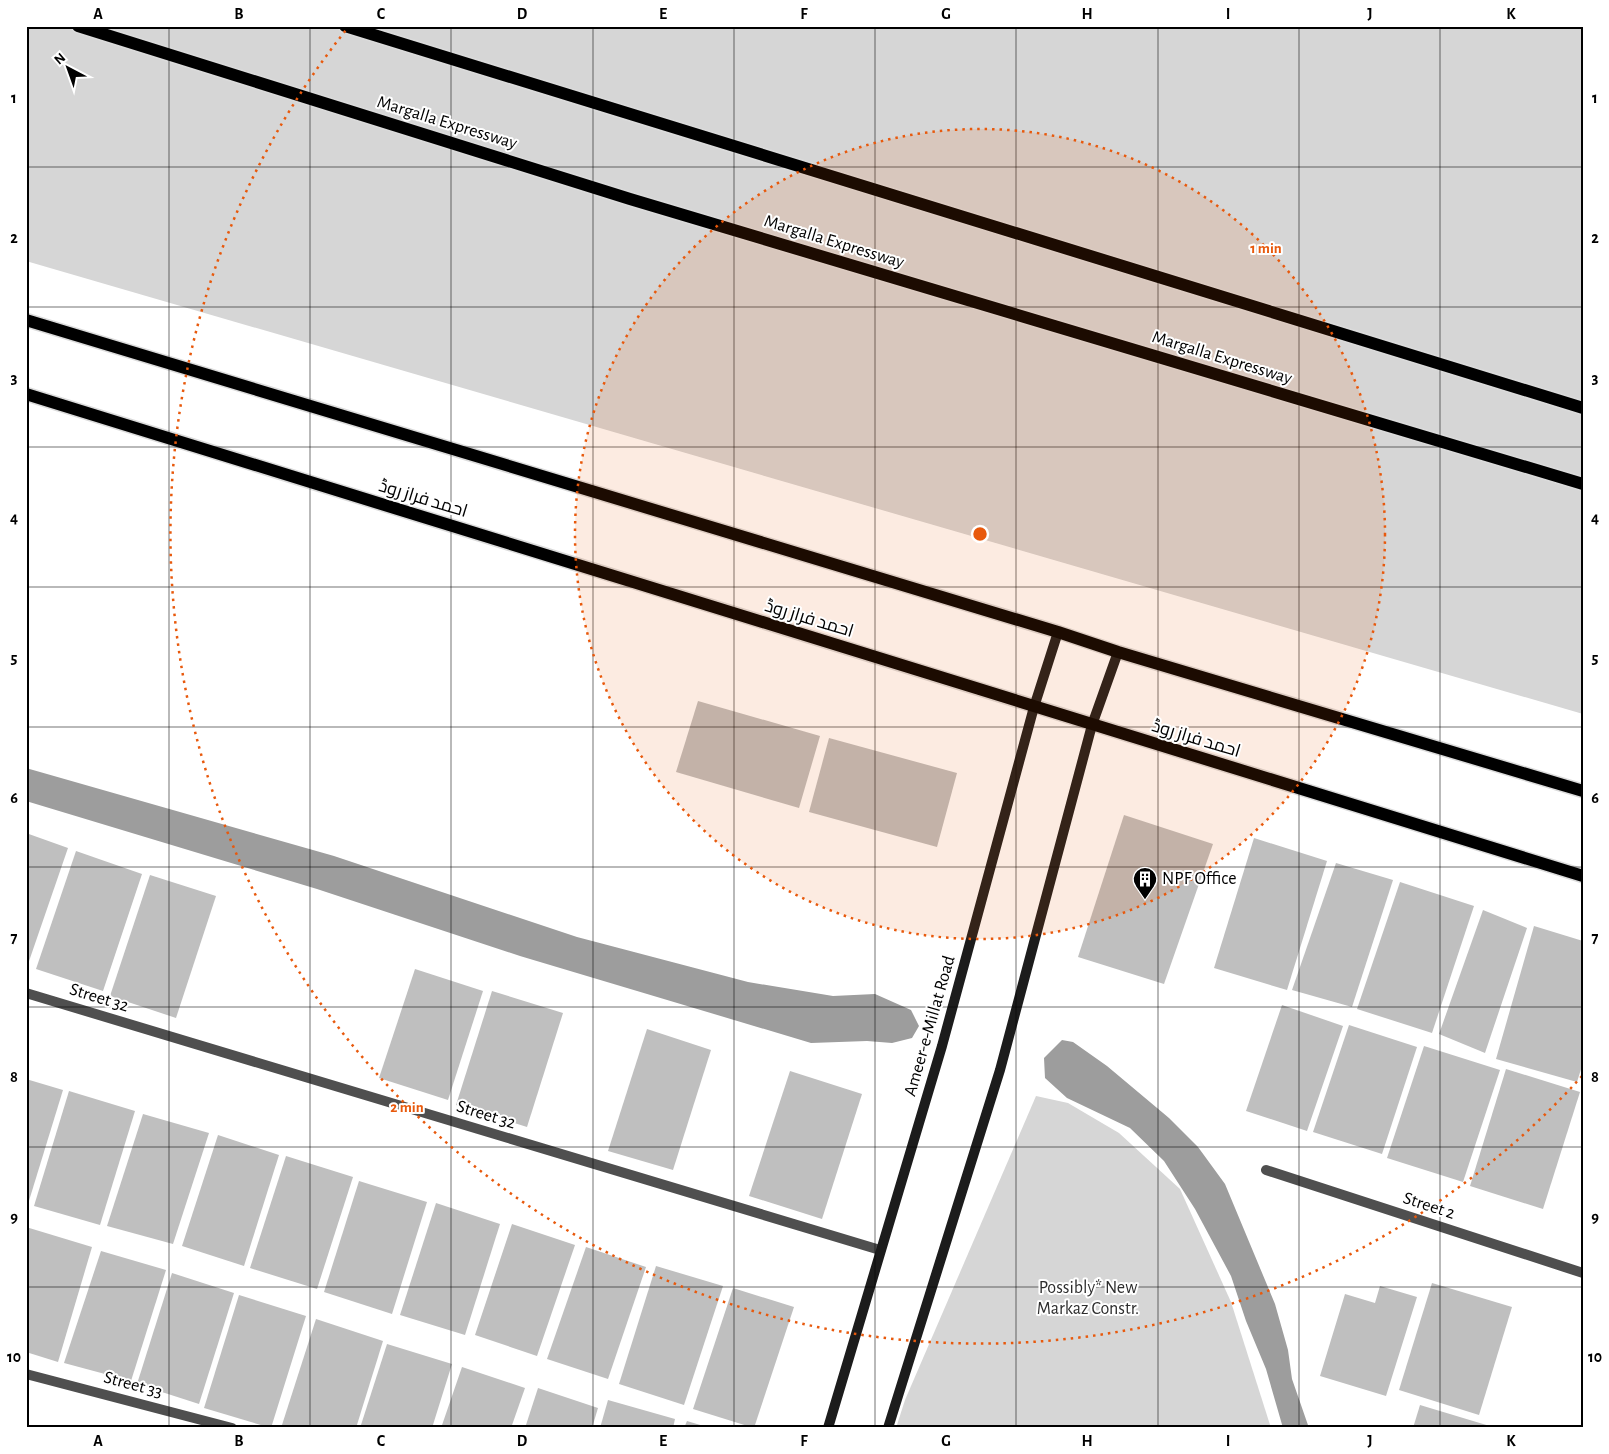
<svg xmlns="http://www.w3.org/2000/svg" width="1609" height="1454" viewBox="0 0 1609 1454" font-family="'Alegreya Sans',Cairo,sans-serif">
	<style>
		.green { fill: #d6d6d6 }
		.water { fill: #9d9d9d }
		.building { fill: #bfbfbf }
		.lines { fill: none; stroke-linecap: round; stroke-linejoin: round }
		.primary-casing { stroke: #dbdbdb; stroke-width: 15 }
		.minor { stroke: #4f4f4f; stroke-width: 10 }
		.secondary { stroke: #1c1c1c; stroke-width: 10 }
		.primary { stroke: #000; stroke-width: 12 }
		.grid { fill: none; stroke: #000; stroke-width: 1; stroke-opacity: 0.55 }
		.ring { fill: none; stroke: #e8590c; stroke-width: 2.5; stroke-dasharray: 2.5 5 }
		.labels { text-anchor: middle; dominant-baseline: central; stroke-width: 4; stroke-linejoin: round; paint-order: stroke }
		.street-label { font-size: 18px; fill: #000; stroke: #fff }
		.poi-label { font-size: 18px; fill: #000; stroke: #fff; text-anchor: start }
		.park-label { font-size: 18px; fill: #2d2d2d; stroke: #fff }
		.centre { fill: #e8590c; stroke: #fff; stroke-width: 2.5 }
		.ring-label { font-size: 15px; text-anchor: middle; font-weight: bold; fill: #e8590c; stroke: #fff; stroke-width: 4; stroke-linejoin: round; paint-order: stroke }
		.neatline { fill: none; stroke: #000; stroke-width: 2 }
		.grid-label { font-size: 16px; text-anchor: middle; font-weight: bold; fill: #000 }
	</style>
	<rect width="100%" height="100%" fill="#fff"/>
	<g class="green">
		<polygon points="26,26 1583,26 1583,714 26,261"/>
		<polygon points="1036,1096 1068,1103 1119,1133 1180,1189 1231,1302 1271,1428 896,1428 905,1400"/>
	</g>
	<g class="water">
		<polygon points="26,768 334,856 577,937 748,982 833,996 875,994 911,1010 919,1026 912,1038 892,1043 867,1041 811,1043 520,956 317,889 26,801"/>
		<polygon points="1062,1040 1073,1042 1107,1066 1169,1118 1198,1147 1225,1184 1275,1304 1288,1350 1292,1379 1309,1428 1283,1428 1266,1369 1246,1321 1231,1276 1195,1209 1164,1161 1130,1128 1067,1098 1045,1078 1044,1058"/>
	</g>
	<g class="building">
		<polygon points="698,701 820,736 799,808 676,772"/>
		<polygon points="829,738 957,773 937,847 809,812"/>
		<polygon points="1124,815 1213,844 1164,984 1078,957"/>
		<polygon points="26,833 68,848 27,967 26,967"/>
		<polygon points="1254,838 1327,861 1287,990 1214,968"/>
		<polygon points="76,851 142,874 103,991 36,969"/>
		<polygon points="1336,863 1393,880 1352,1007 1292,990"/>
		<polygon points="150,875 216,896 176,1018 110,996"/>
		<polygon points="1400,882 1474,906 1432,1033 1357,1009"/>
		<polygon points="1483,910 1527,928 1485,1053 1439,1034"/>
		<polygon points="1534,926 1583,941 1583,1063 1577,1082 1496,1059"/>
		<polygon points="415,969 483,991 448,1100 379,1078"/>
		<polygon points="492,991 563,1013 527,1127 456,1105"/>
		<polygon points="1282,1005 1343,1026 1307,1131 1246,1111"/>
		<polygon points="1349,1025 1417,1047 1382,1154 1313,1132"/>
		<polygon points="647,1029 711,1050 673,1170 608,1151"/>
		<polygon points="1424,1046 1500,1070 1463,1182 1387,1158"/>
		<polygon points="1506,1069 1580,1092 1543,1209 1470,1186"/>
		<polygon points="790,1071 862,1094 822,1219 749,1196"/>
		<polygon points="26,1079 63,1090 28,1204 26,1203"/>
		<polygon points="69,1091 135,1111 100,1225 34,1206"/>
		<polygon points="143,1114 209,1133 173,1244 107,1226"/>
		<polygon points="218,1135 279,1155 244,1266 182,1246"/>
		<polygon points="286,1156 353,1177 317,1289 250,1268"/>
		<polygon points="359,1181 427,1202 392,1314 324,1292"/>
		<polygon points="436,1203 500,1224 465,1335 400,1315"/>
		<polygon points="512,1224 575,1245 537,1356 475,1335"/>
		<polygon points="26,1227 92,1247 58,1362 26,1352"/>
		<polygon points="586,1247 646,1267 608,1379 547,1359"/>
		<polygon points="101,1251 166,1270 131,1381 64,1363"/>
		<polygon points="656,1266 723,1286 684,1405 619,1384"/>
		<polygon points="172,1273 234,1293 199,1404 137,1384"/>
		<polygon points="1432,1283 1512,1307 1479,1415 1399,1390"/>
		<polygon points="1380,1286 1417,1297 1386,1396 1320,1376 1345,1294 1375,1303"/>
		<polygon points="733,1288 794,1307 754,1428 693,1409"/>
		<polygon points="239,1295 306,1316 271,1428 204,1408"/>
		<polygon points="316,1319 383,1341 356,1428 281,1428"/>
		<polygon points="387,1344 452,1364 432,1428 360,1428"/>
		<polygon points="462,1367 525,1388 511,1428 441,1428"/>
		<polygon points="538,1388 598,1408 592,1428 525,1428"/>
		<polygon points="608,1400 675,1419 673,1428 600,1428"/>
		<polygon points="1420,1405 1493,1427 1493,1428 1413,1428"/>
		<polygon points="687,1421 707,1427 707,1428 684,1428"/>
	</g>
	<g class="lines">
		<g class="primary-casing">
			<g id="primary">
				<polyline points="78,26 630,199 1583,484"/>
				<polyline points="345,26 1583,408"/>
				<polyline points="26,320 1058,632 1118,652 1583,791"/>
				<polyline points="26,394 1583,876"/>
			</g>
		</g>
		<g class="minor">
			<polyline points="26,993 880,1250"/>
			<polyline points="1266,1170 1583,1273"/>
			<polyline points="26,1374 232,1428"/>
		</g>
		<g class="secondary">
			<polyline points="828,1428 942,1046 1034,707 1058,632"/>
			<polyline points="888,1428 1000,1070 1092,725 1118,652"/>
		</g>
		<use href="#primary" class="primary"/>
	</g>
	<path class="grid" d="M169,26v1402M310,26v1402M451,26v1402M593,26v1402M734,26v1402M875,26v1402M1016,26v1402M1158,26v1402M1299,26v1402M1440,26v1402M26,167h1557M26,307h1557M26,447h1557M26,587h1557M26,727h1557M26,867h1557M26,1007h1557M26,1147h1557M26,1287h1557"/>
	<circle cx="980" cy="534" r="405" fill="#e8590c" fill-opacity=".12"/>
	<g class="ring">
		<circle cx="980" cy="534" r="405"/>
		<path d="M1582 1076A810 810 0 0 1 346 30"/>
	</g>
	<defs>
		<g id="building-pin" transform="scale(1.25)"><path d="M0 17L-7.5 6A9.5 9.5 0 1 1 7.5 6Z" fill="#000" stroke="#fff"/><path d="M-4-6H4V6H1V3H-1V6H-4ZM-2.5-4.3h1.7v1.8h-1.7ZM.8-4.3h1.7v1.8H.8ZM-2.5-1h1.7V.8h-1.7ZM.8-1h1.7V.8H.8Z" fill="#fff"/></g>
	</defs>
	<g fill-rule="evenodd">
		<use href="#building-pin" x="1145" y="879"/>
	</g>
	<g class="labels">
		<g class="street-label">
			<text transform="translate(447 123) rotate(17)">Margalla Expressway</text>
			<text transform="translate(834 242) rotate(17)">Margalla Expressway</text>
			<text transform="translate(1222 358) rotate(17)">Margalla Expressway</text>
			<text transform="translate(423 499) rotate(17)">احمد فراز روڈ</text>
			<text transform="translate(809 619) rotate(17)">احمد فراز روڈ</text>
			<text transform="translate(1196 739) rotate(17)">احمد فراز روڈ</text>
			<text transform="translate(99 998) rotate(17)">Street 32</text>
			<text transform="translate(930 1026) rotate(-74)">Ameer-e-Millat Road</text>
			<text transform="translate(486 1115) rotate(17)">Street 32</text>
			<text transform="translate(1429 1206) rotate(18)">Street 2</text>
			<text transform="translate(133 1385) rotate(15)">Street 33</text>
		</g>
		<g class="poi-label">
			<text x="1162" y="879">NPF Office</text>
		</g>
		<g class="park-label">
			<text x="1088" y="1288">Possibly* New<tspan x="1088" dy="21">Markaz Constr.</tspan></text>
		</g>
	</g>
	<circle cx="980" cy="534" r="8" class="centre"/>
	<g class="ring-label">
		<text x="1266" y="253">1 min</text>
		<text x="407" y="1112">2 min</text>
	</g>
	<rect width="1609" height="1454" fill="none" stroke="#ffffff" stroke-width="55"/>
	<g transform="translate(68 68) rotate(319)" stroke="#ffffff" stroke-width="4" paint-order="stroke">
	<path d="M0-4L9 19L0 12L-9 19Z" fill="#000000"/>
	<text y="-8" font-size="14" font-weight="bold" text-anchor="middle" fill="#000000">N</text>
	</g>
	<rect x="28" y="28" width="1554" height="1398" class="neatline"/>
	<g class="grid-label">
		<text x="98" y="19">A</text>
		<text x="239" y="19">B</text>
		<text x="381" y="19">C</text>
		<text x="522" y="19">D</text>
		<text x="663" y="19">E</text>
		<text x="804" y="19">F</text>
		<text x="946" y="19">G</text>
		<text x="1087" y="19">H</text>
		<text x="1228" y="19">I</text>
		<text x="1370" y="19">J</text>
		<text x="1511" y="19">K</text>
		<text x="14" y="103">1</text>
		<text x="1595" y="103">1</text>
		<text x="14" y="243">2</text>
		<text x="1595" y="243">2</text>
		<text x="14" y="383">3</text>
		<text x="1595" y="383">3</text>
		<text x="14" y="523">4</text>
		<text x="1595" y="523">4</text>
		<text x="14" y="663">5</text>
		<text x="1595" y="663">5</text>
		<text x="14" y="803">6</text>
		<text x="1595" y="803">6</text>
		<text x="14" y="943">7</text>
		<text x="1595" y="943">7</text>
		<text x="14" y="1082">8</text>
		<text x="1595" y="1082">8</text>
		<text x="14" y="1222">9</text>
		<text x="1595" y="1222">9</text>
		<text x="14" y="1362">10</text>
		<text x="1595" y="1362">10</text>
		<text x="98" y="1446">A</text>
		<text x="239" y="1446">B</text>
		<text x="381" y="1446">C</text>
		<text x="522" y="1446">D</text>
		<text x="663" y="1446">E</text>
		<text x="804" y="1446">F</text>
		<text x="946" y="1446">G</text>
		<text x="1087" y="1446">H</text>
		<text x="1228" y="1446">I</text>
		<text x="1370" y="1446">J</text>
		<text x="1511" y="1446">K</text>
	</g>
</svg>
